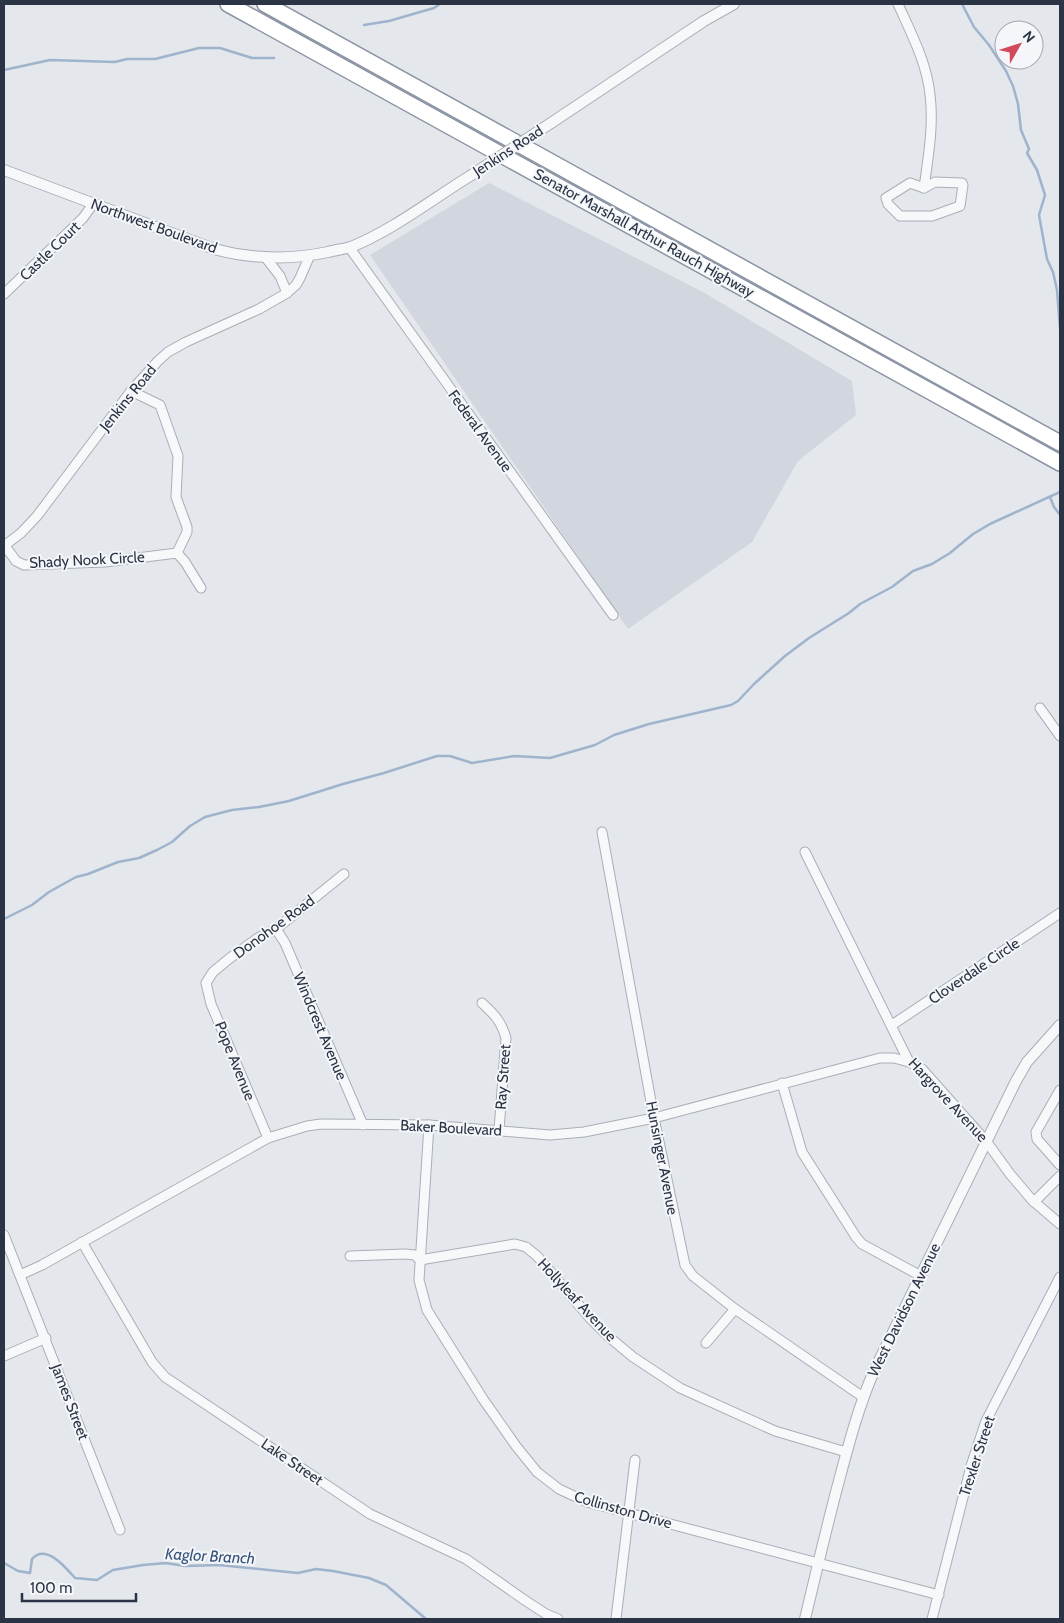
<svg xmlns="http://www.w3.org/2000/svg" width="1064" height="1623" viewBox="0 0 1064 1623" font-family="Cabin,sans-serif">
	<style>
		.built { fill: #d2d6de }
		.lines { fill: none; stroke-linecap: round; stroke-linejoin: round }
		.stream { stroke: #9fb4cc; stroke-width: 2.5 }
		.minor-casing { stroke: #a9aeb7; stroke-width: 11 }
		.tertiary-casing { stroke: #a9aeb7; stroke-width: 12 }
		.motorway-casing { stroke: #8b94a3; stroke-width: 18 }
		.minor { stroke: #f7f8fa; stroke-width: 9 }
		.tertiary { stroke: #f7f8fa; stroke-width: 10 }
		.motorway { stroke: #fff; stroke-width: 15 }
		.tertiary-bridge-casing { stroke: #a9aeb7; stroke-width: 12; stroke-linecap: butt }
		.tertiary-bridge { stroke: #f7f8fa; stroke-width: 10 }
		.labels { text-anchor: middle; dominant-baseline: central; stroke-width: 4; stroke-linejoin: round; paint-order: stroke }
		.street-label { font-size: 15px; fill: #2b3445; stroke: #f4f6f9 }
		.water-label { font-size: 16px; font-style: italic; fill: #34527a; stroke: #f4f6f9 }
	</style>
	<rect width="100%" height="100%" fill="#e4e7ec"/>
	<polygon class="built" points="489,183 703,292 852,381 856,415 798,461 752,542 628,629 370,255"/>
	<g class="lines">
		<g class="stream">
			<polyline points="962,4 974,27 989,45 1006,71 1013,86 1018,104 1021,130 1029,149 1027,153 1037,170 1045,195 1039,215 1047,259 1053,272 1057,290 1060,329"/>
			<polyline points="364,25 389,21 434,8 440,4"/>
			<polyline points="4,70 50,60 115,62 127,59 155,59 199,48 220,48 252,58 274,58"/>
			<polyline points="1050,497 1054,507 1060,515"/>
			<polyline points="4,919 32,905 49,892 76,877 88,874 118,862 139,858 157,850 172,842 190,826 205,817 232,810 259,807 289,801 343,784 384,773 437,756 450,756 472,763 514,756 550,758 595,745 614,735 649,724 731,705 738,701 754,684 785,656 809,638 849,613 860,604 892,587 913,571 932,564 950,553 973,534 990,524 1060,492"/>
			<path d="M4,1563l14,8 12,2 2,-14c14,-16 34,9 43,19l22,2 16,-10 30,-5 23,-2 19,3 34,-1 79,8 18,-4 17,2 36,7 17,7 40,34"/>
		</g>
		<g class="minor-casing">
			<g id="minor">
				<path d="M898,4c13,29 29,59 32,91 4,30 -2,63 -6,93"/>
				<polygon points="935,182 962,183 963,185 960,206 932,216 900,216 888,204 886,198 910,183 924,188"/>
				<polyline points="349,247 613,615"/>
				<polyline points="266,258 280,276 287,293"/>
				<polyline points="4,294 83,218 93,204"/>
				<polyline points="131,391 160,405 178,456 176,497 187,527 187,532 177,553"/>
				<polyline points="4,546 21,533 37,516 131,391 158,361 168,352 186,342 259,309 287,293 296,285 300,278 310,255"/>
				<polyline points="5,546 16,561 24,565 105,562 177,553 185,562 201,588"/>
				<polyline points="1040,708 1060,736"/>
				<polyline points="602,832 654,1118 685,1265 693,1276 735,1309 863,1397"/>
				<polyline points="805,852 909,1062 922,1069 986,1141 1010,1174 1032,1200 1060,1224"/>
				<polyline points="276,929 285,943 363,1125"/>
				<path d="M482,1003c13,12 19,18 24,35l-7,92"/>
				<polyline points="892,1025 1060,913"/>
				<polyline points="782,1083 802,1152 856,1237 862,1244 921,1276"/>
				<polyline points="1060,1090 1036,1132 1037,1139 1060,1165"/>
				<polyline points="429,1125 419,1280 427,1310 483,1399 516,1446 537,1472 559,1489 587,1502 939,1595"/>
				<polyline points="268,1138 211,1004 206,983 213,972 230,958 258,938 276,929 344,874"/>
				<polyline points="1034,1202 1060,1176"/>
				<polyline points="4,1235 120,1530"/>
				<polyline points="82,1242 152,1362 165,1377 370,1514 466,1559 526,1601 546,1614 558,1619"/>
				<polyline points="350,1256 405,1254 415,1255 420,1260 515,1244 526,1247 537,1256 589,1317 609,1337 633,1357 680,1388 775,1431 846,1452"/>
				<polyline points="20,1275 42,1265 268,1138 307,1126 321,1124 429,1125 550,1135 584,1132 654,1118 880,1058 894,1058 909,1062"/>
				<polyline points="706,1343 735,1309"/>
				<polyline points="4,1356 46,1338"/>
				<polyline points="616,1619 635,1460"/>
				<polyline points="932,1619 971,1466 986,1421 1060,1277"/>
			</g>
		</g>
		<g class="tertiary-casing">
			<g id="tertiary">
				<polyline points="551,123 704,21 734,4"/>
				<path d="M4,170l210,79c37,10 76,11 114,3 7,-2 16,-3 23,-5 42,-17 80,-47 119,-71"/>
				<path d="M805,1619c10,-42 20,-85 31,-127 11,-41 21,-82 38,-121l142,-290 11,-19 33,-37"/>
			</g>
		</g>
		<g class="motorway-casing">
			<g id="motorway">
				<polyline points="228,4 1060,463"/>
				<polyline points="265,4 1060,443"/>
			</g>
		</g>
		<use href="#minor" class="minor"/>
		<use href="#tertiary" class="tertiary"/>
		<use href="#motorway" class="motorway"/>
		<g class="tertiary-bridge-casing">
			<polyline id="tertiary-bridge" points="470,176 551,123"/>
		</g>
		<use href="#tertiary-bridge" class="tertiary-bridge"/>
	</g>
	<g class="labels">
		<g class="street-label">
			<text transform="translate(508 151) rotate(-33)">Jenkins Road</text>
			<text transform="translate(154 226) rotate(20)">Northwest Boulevard</text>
			<text transform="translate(644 233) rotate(29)">Senator Marshall Arthur Rauch Highway</text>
			<text transform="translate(50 251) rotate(-44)">Castle Court</text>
			<text transform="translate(128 398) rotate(-51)">Jenkins Road</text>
			<text transform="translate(480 431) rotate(54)">Federal Avenue</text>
			<text transform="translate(87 560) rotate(-3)">Shady Nook Circle</text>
			<text transform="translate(274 927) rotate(-36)">Donohoe Road</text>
			<text transform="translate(974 971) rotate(-34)">Cloverdale Circle</text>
			<text transform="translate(320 1026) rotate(67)">Windcrest Avenue</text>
			<text transform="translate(235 1061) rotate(68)">Pope Avenue</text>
			<text transform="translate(503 1077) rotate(-86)">Ray Street</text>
			<text transform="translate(948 1100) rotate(47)">Hargrove Avenue</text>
			<text transform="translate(451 1128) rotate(3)">Baker Boulevard</text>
			<text transform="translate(662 1158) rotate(79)">Hunsinger Avenue</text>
			<text transform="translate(577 1300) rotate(47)">Hollyleaf Avenue</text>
			<text transform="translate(904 1310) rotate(-64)">West Davidson Avenue</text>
			<text transform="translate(70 1402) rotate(69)">James Street</text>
			<text transform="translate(977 1456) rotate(-72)">Trexler Street</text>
			<text transform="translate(292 1462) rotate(34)">Lake Street</text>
			<text transform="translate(623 1510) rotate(16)">Collinston Drive</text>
		</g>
		<g class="water-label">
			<text transform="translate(210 1556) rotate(3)">Kaglor Branch</text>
		</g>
	</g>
	<rect width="1064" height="1623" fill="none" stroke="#2b3445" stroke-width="10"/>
	<g transform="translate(1019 45) rotate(51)"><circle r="24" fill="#f4f6f9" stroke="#a4a8b1"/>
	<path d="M0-4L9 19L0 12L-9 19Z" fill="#d1495b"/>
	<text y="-8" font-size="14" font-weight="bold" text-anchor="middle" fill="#2b3445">N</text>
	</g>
	<path d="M22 1593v8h114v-8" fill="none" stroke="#2b3445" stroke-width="2.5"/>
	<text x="30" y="1593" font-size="15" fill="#2b3445" stroke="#f4f6f9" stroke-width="4" paint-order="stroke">100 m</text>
</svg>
